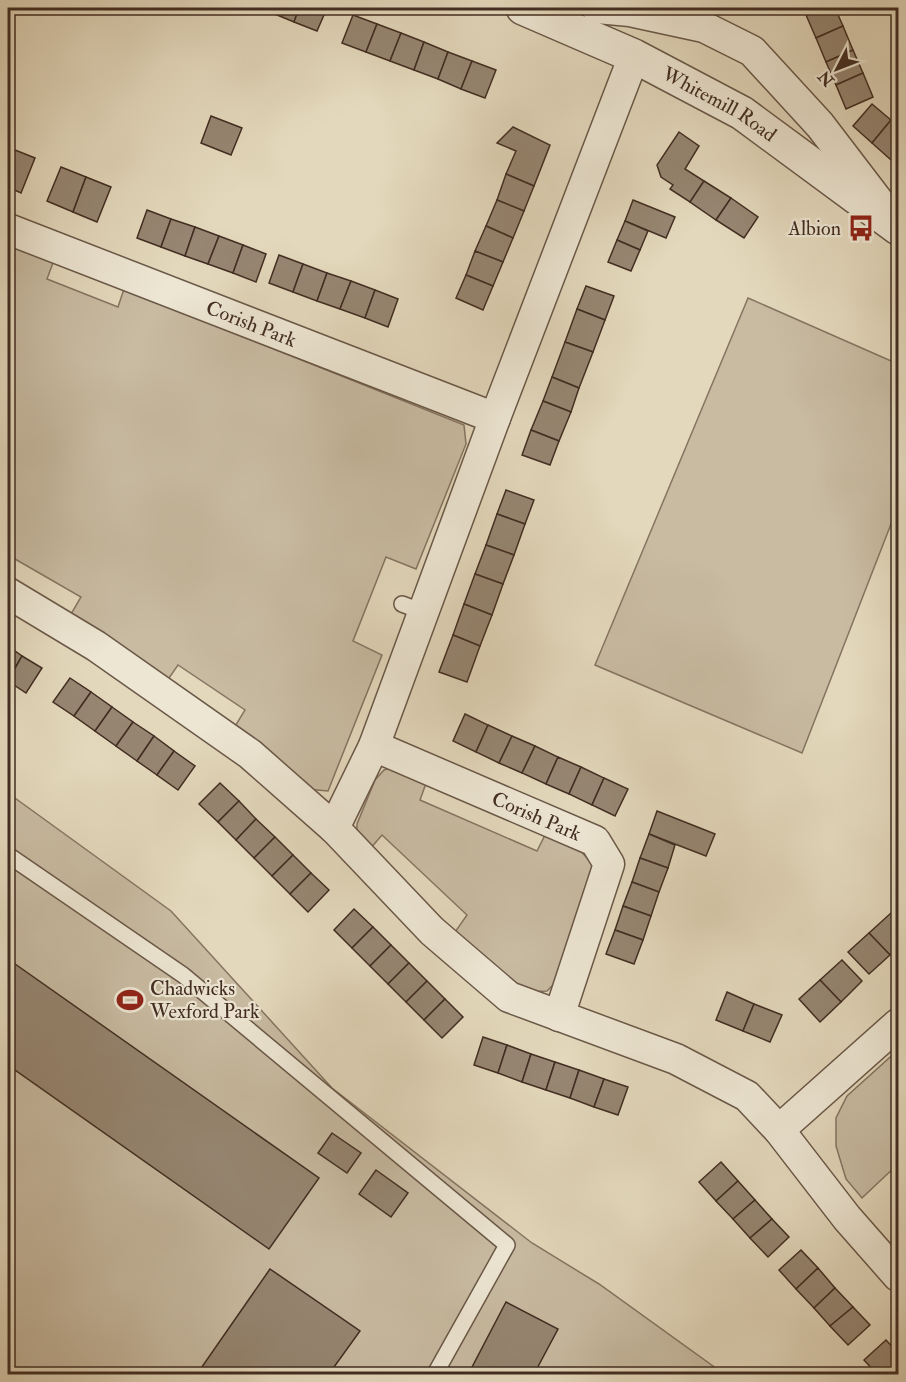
<svg xmlns="http://www.w3.org/2000/svg" width="906" height="1382" viewBox="0 0 906 1382" font-family="'IM FELL Double Pica',serif">
	<style>
		.green { fill: #c8bba2; stroke: #857462; stroke-width: 1.5 }
		.building { fill: #968672; stroke: #422d22; stroke-width: 1.5 }
		.lines { fill: none; stroke-linecap: round; stroke-linejoin: round }
		.service-casing { stroke: #6a5848; stroke-width: 18 }
		.minor-casing { stroke: #6a5848; stroke-width: 33 }
		.tertiary-casing { stroke: #6a5848; stroke-width: 36 }
		.service { stroke: #ede6d3; stroke-width: 15 }
		.minor { stroke: #ede6d3; stroke-width: 30 }
		.tertiary { stroke: #ede6d3; stroke-width: 33 }
		.labels { text-anchor: middle; dominant-baseline: central; stroke-width: 4.5; stroke-linejoin: round; paint-order: stroke }
		.street-label { font-size: 20px; fill: #422d22; stroke: #ede6d3 }
		.poi-label { font-size: 20px; fill: #422d22; stroke: #ede6d3; text-anchor: end }
	</style>
	<rect width="100%" height="100%" fill="#e3d8bc"/>
	<filter id="stains"><feTurbulence type="fractalNoise" baseFrequency=".00333" numOctaves="4"/><feColorMatrix values="0 0 0 0 .2 0 0 0 0 .09 0 0 0 0 .02 0 0 0 .5 -.17"/></filter>
	<radialGradient id="worn" r=".72"><stop offset=".6" stop-color="#630" stop-opacity="0"/><stop offset="1" stop-color="#630" stop-opacity=".3"/></radialGradient>
	<g class="green">
		<polygon points="8,242 54,260 47,279 118,307 124,289 464,425 466,444 416,569 386,557 353,641 382,655 328,791 306,789 234,728 245,710 178,665 167,681 71,614 81,597 8,555"/>
		<polygon points="748,298 898,364 898,506 802,753 595,665"/>
		<polygon points="397,766 428,778 420,800 537,851 547,831 573,842 593,865 557,981 547,991 525,992 455,932 467,915 382,835 369,850 357,835 357,824 375,780 384,770"/>
		<polygon points="8,793 171,911 332,1088 532,1243 599,1284 724,1374 8,1374"/>
		<polygon points="898,1050 898,1164 862,1198 846,1179 836,1146 836,1118 847,1096"/>
	</g>
	<g class="building">
		<polygon points="272,8 299,8 294,22 270,12"/>
		<polygon points="299,8 327,8 317,31 294,22"/>
		<polygon points="823,8 835,8 843,26 816,38 806,15"/>
		<polygon points="353,15 377,24 366,52 342,43"/>
		<polygon points="377,24 401,33 390,61 366,52"/>
		<polygon points="843,26 853,50 826,62 816,38"/>
		<polygon points="401,33 424,42 414,70 390,61"/>
		<polygon points="424,42 448,52 438,79 414,70"/>
		<polygon points="853,50 863,73 836,85 826,62"/>
		<polygon points="448,52 472,61 461,89 438,79"/>
		<polygon points="472,61 496,70 485,98 461,89"/>
		<polygon points="863,73 873,97 846,109 836,85"/>
		<polygon points="872,104 891,120 872,143 853,126"/>
		<polygon points="211,116 242,128 231,155 201,143"/>
		<polygon points="891,120 898,127 898,151 891,160 872,143"/>
		<polygon points="513,127 550,145 534,186 506,174 516,151 497,143"/>
		<polygon points="679,132 699,146 685,169 704,181 690,202 670,189 673,185 661,177 657,165"/>
		<polygon points="10,148 35,158 21,193 8,187 8,154"/>
		<polygon points="61,167 86,177 73,212 47,201"/>
		<polygon points="506,174 534,186 524,211 497,200"/>
		<polygon points="86,177 111,187 97,222 73,212"/>
		<polygon points="704,181 731,198 716,220 690,202"/>
		<polygon points="731,198 758,217 744,238 716,220"/>
		<polygon points="497,200 524,211 513,238 486,226"/>
		<polygon points="633,200 675,217 666,238 625,221"/>
		<polygon points="147,210 171,219 161,247 137,238"/>
		<polygon points="171,219 195,227 185,256 161,247"/>
		<polygon points="625,221 648,231 640,250 617,240"/>
		<polygon points="486,226 513,238 503,262 475,251"/>
		<polygon points="195,227 219,236 208,264 185,256"/>
		<polygon points="219,236 243,245 233,273 208,264"/>
		<polygon points="617,240 640,250 631,271 608,262"/>
		<polygon points="243,245 266,254 256,282 233,273"/>
		<polygon points="475,251 503,262 493,286 466,275"/>
		<polygon points="279,255 303,264 293,292 269,283"/>
		<polygon points="303,264 327,273 317,301 293,292"/>
		<polygon points="327,273 351,281 340,309 317,301"/>
		<polygon points="466,275 493,286 483,310 456,298"/>
		<polygon points="351,281 375,290 365,318 340,309"/>
		<polygon points="586,286 614,296 605,320 577,309"/>
		<polygon points="375,290 398,299 388,327 365,318"/>
		<polygon points="577,309 605,320 593,352 565,342"/>
		<polygon points="565,342 593,352 579,388 552,377"/>
		<polygon points="552,377 579,388 571,412 543,401"/>
		<polygon points="543,401 571,412 559,441 531,430"/>
		<polygon points="531,430 559,441 550,465 522,455"/>
		<polygon points="506,490 534,500 525,524 497,514"/>
		<polygon points="497,514 525,524 514,555 486,545"/>
		<polygon points="486,545 514,555 503,584 475,574"/>
		<polygon points="475,574 503,584 492,615 464,604"/>
		<polygon points="464,604 492,615 480,646 453,635"/>
		<polygon points="453,635 480,646 467,682 439,672"/>
		<polygon points="8,646 22,656 8,680"/>
		<polygon points="22,656 42,668 26,693 8,681"/>
		<polygon points="70,678 91,692 74,716 53,702"/>
		<polygon points="91,692 112,707 95,731 74,716"/>
		<polygon points="112,707 133,722 116,746 95,731"/>
		<polygon points="465,714 488,725 476,752 453,741"/>
		<polygon points="133,722 154,736 137,761 116,746"/>
		<polygon points="488,725 512,736 499,763 476,752"/>
		<polygon points="154,736 174,751 157,775 137,761"/>
		<polygon points="512,736 535,746 522,773 499,763"/>
		<polygon points="535,746 558,757 546,784 522,773"/>
		<polygon points="174,751 195,766 178,790 157,775"/>
		<polygon points="558,757 581,767 569,794 546,784"/>
		<polygon points="581,767 604,778 592,805 569,794"/>
		<polygon points="604,778 628,789 615,816 592,805"/>
		<polygon points="220,783 239,801 218,822 199,804"/>
		<polygon points="239,801 256,819 236,840 218,822"/>
		<polygon points="657,811 715,834 706,856 649,834"/>
		<polygon points="256,819 275,837 254,858 236,840"/>
		<polygon points="649,834 675,845 668,868 640,858"/>
		<polygon points="275,837 293,855 272,876 254,858"/>
		<polygon points="293,855 311,873 290,894 272,876"/>
		<polygon points="640,858 668,868 659,892 632,882"/>
		<polygon points="311,873 329,890 308,912 290,894"/>
		<polygon points="632,882 659,892 651,916 623,906"/>
		<polygon points="623,906 651,916 643,940 615,930"/>
		<polygon points="354,909 373,927 352,948 334,930"/>
		<polygon points="891,913 898,921 898,946 890,955 869,933"/>
		<polygon points="373,927 391,945 370,966 352,948"/>
		<polygon points="615,930 643,940 634,964 606,954"/>
		<polygon points="869,933 890,955 869,974 848,952"/>
		<polygon points="391,945 409,963 388,984 370,966"/>
		<polygon points="8,959 319,1178 269,1249 8,1065"/>
		<polygon points="842,960 862,981 841,1002 820,980"/>
		<polygon points="409,963 427,981 406,1002 388,984"/>
		<polygon points="820,980 841,1002 820,1022 799,999"/>
		<polygon points="427,981 445,999 424,1020 406,1002"/>
		<polygon points="727,992 754,1004 743,1031 716,1020"/>
		<polygon points="445,999 463,1017 442,1038 424,1020"/>
		<polygon points="754,1004 782,1015 770,1042 743,1031"/>
		<polygon points="483,1037 507,1045 498,1073 474,1065"/>
		<polygon points="507,1045 531,1054 522,1082 498,1073"/>
		<polygon points="531,1054 555,1062 546,1090 522,1082"/>
		<polygon points="555,1062 579,1070 570,1098 546,1090"/>
		<polygon points="579,1070 604,1079 594,1107 570,1098"/>
		<polygon points="604,1079 628,1087 618,1115 594,1107"/>
		<polygon points="332,1133 361,1153 347,1173 318,1153"/>
		<polygon points="721,1162 738,1181 716,1201 699,1182"/>
		<polygon points="376,1170 408,1193 391,1217 359,1194"/>
		<polygon points="738,1181 755,1200 733,1219 716,1201"/>
		<polygon points="755,1200 772,1219 750,1238 733,1219"/>
		<polygon points="772,1219 789,1237 768,1257 750,1238"/>
		<polygon points="801,1250 818,1268 796,1289 779,1270"/>
		<polygon points="818,1268 835,1288 814,1308 796,1289"/>
		<polygon points="270,1269 360,1331 329,1374 197,1374"/>
		<polygon points="835,1288 853,1307 830,1326 814,1308"/>
		<polygon points="506,1302 558,1329 534,1374 476,1374 470,1371"/>
		<polygon points="853,1307 870,1325 848,1345 830,1326"/>
		<polygon points="886,1340 898,1353 898,1363 886,1374 877,1374 864,1360"/>
		<polygon points="898,1363 898,1374 886,1374"/>
	</g>
	<g class="lines">
		<g class="service-casing">
			<g id="service">
				<polyline points="402,604 423,612"/>
				<polyline points="8,855 183,975 507,1245 435,1374"/>
			</g>
		</g>
		<g class="minor-casing">
			<g id="minor">
				<polyline points="597,8 630,11 704,27 752,51 820,125 888,214"/>
				<path id="s1" d="M8,229l487,189"/>
				<polyline points="8,593 96,646 250,754 334,828 432,931 509,997 676,1059 747,1096 779,1130 847,1218 898,1276"/>
				<path id="s2" d="M374,746l221,95 14,23 -50,152"/>
				<polyline points="334,828 374,746 495,418 634,56"/>
				<polyline points="779,1130 898,1024"/>
			</g>
		</g>
		<g class="tertiary-casing">
			<g id="tertiary">
				<path id="s3" d="M523,8l111,48 108,57 156,115"/>
			</g>
		</g>
		<use href="#service" class="service"/>
		<use href="#minor" class="minor"/>
		<use href="#tertiary" class="tertiary"/>
	</g>
	<defs>
		<g id="bus-bare" transform="scale(2.07)"><path d="M-5-6H5V4H4V6H2V4H-2V6H-4V4H-5ZM-3.5-4V0h7V-4ZM-3.5 1.2v1.5H-2V1.2ZM2 1.2v1.5H3.5V1.2Z" fill="#8f2418" stroke="#ede6d3" stroke-width="2.5" paint-order="stroke"/></g>
		<g id="stadium-bare" transform="scale(2.07)"><path d="M0-5a6.5 5 0 1 0 0 10a6.5 5 0 1 0 0-10ZM-3.5-1.8h7v3.6h-7Z" fill="#8f2418" stroke="#ede6d3" stroke-width="2.5" paint-order="stroke"/></g>
	</defs>
	<g fill-rule="evenodd">
		<use href="#bus-bare" x="861" y="228"/>
		<use href="#stadium-bare" x="130" y="1000"/>
	</g>
	<g class="labels">
		<g class="street-label">
			<text stroke="none"><textPath href="#s3" startOffset="219">Whitemill Road</textPath></text>
			<text stroke="none"><textPath href="#s1" startOffset="261">Corish Park</textPath></text>
			<text stroke="none"><textPath href="#s2" startOffset="177">Corish Park</textPath></text>
		</g>
		<g class="poi-label">
			<text x="841" y="228">Albion</text>
			<text x="150" y="988" text-anchor="start">Chadwicks<tspan x="150" dy="23">Wexford Park</tspan></text>
		</g>
	</g>
	<rect width="906" height="1382" fill="none" stroke="#e3d8bc" stroke-width="30"/>
	<rect x="9" y="9" width="888" height="1364" fill="none" stroke="#422d22" stroke-width="3"/>
	<rect x="15" y="15" width="876" height="1352" fill="none" stroke="#422d22" stroke-width="1.5"/>
	<g transform="translate(837 69) rotate(228)" stroke="#ede6d3" stroke-width="4.5" paint-order="stroke">
	<path d="M0-4.5L10 22L0 15L-10 22Z" fill="#422d22"/>
	<text y="-9" font-size="16" font-weight="bold" text-anchor="middle" fill="#422d22">N</text>
	</g>
	<rect width="100%" height="100%" filter="url(#stains)"/>
	<rect width="100%" height="100%" fill="url(#worn)"/>
</svg>
